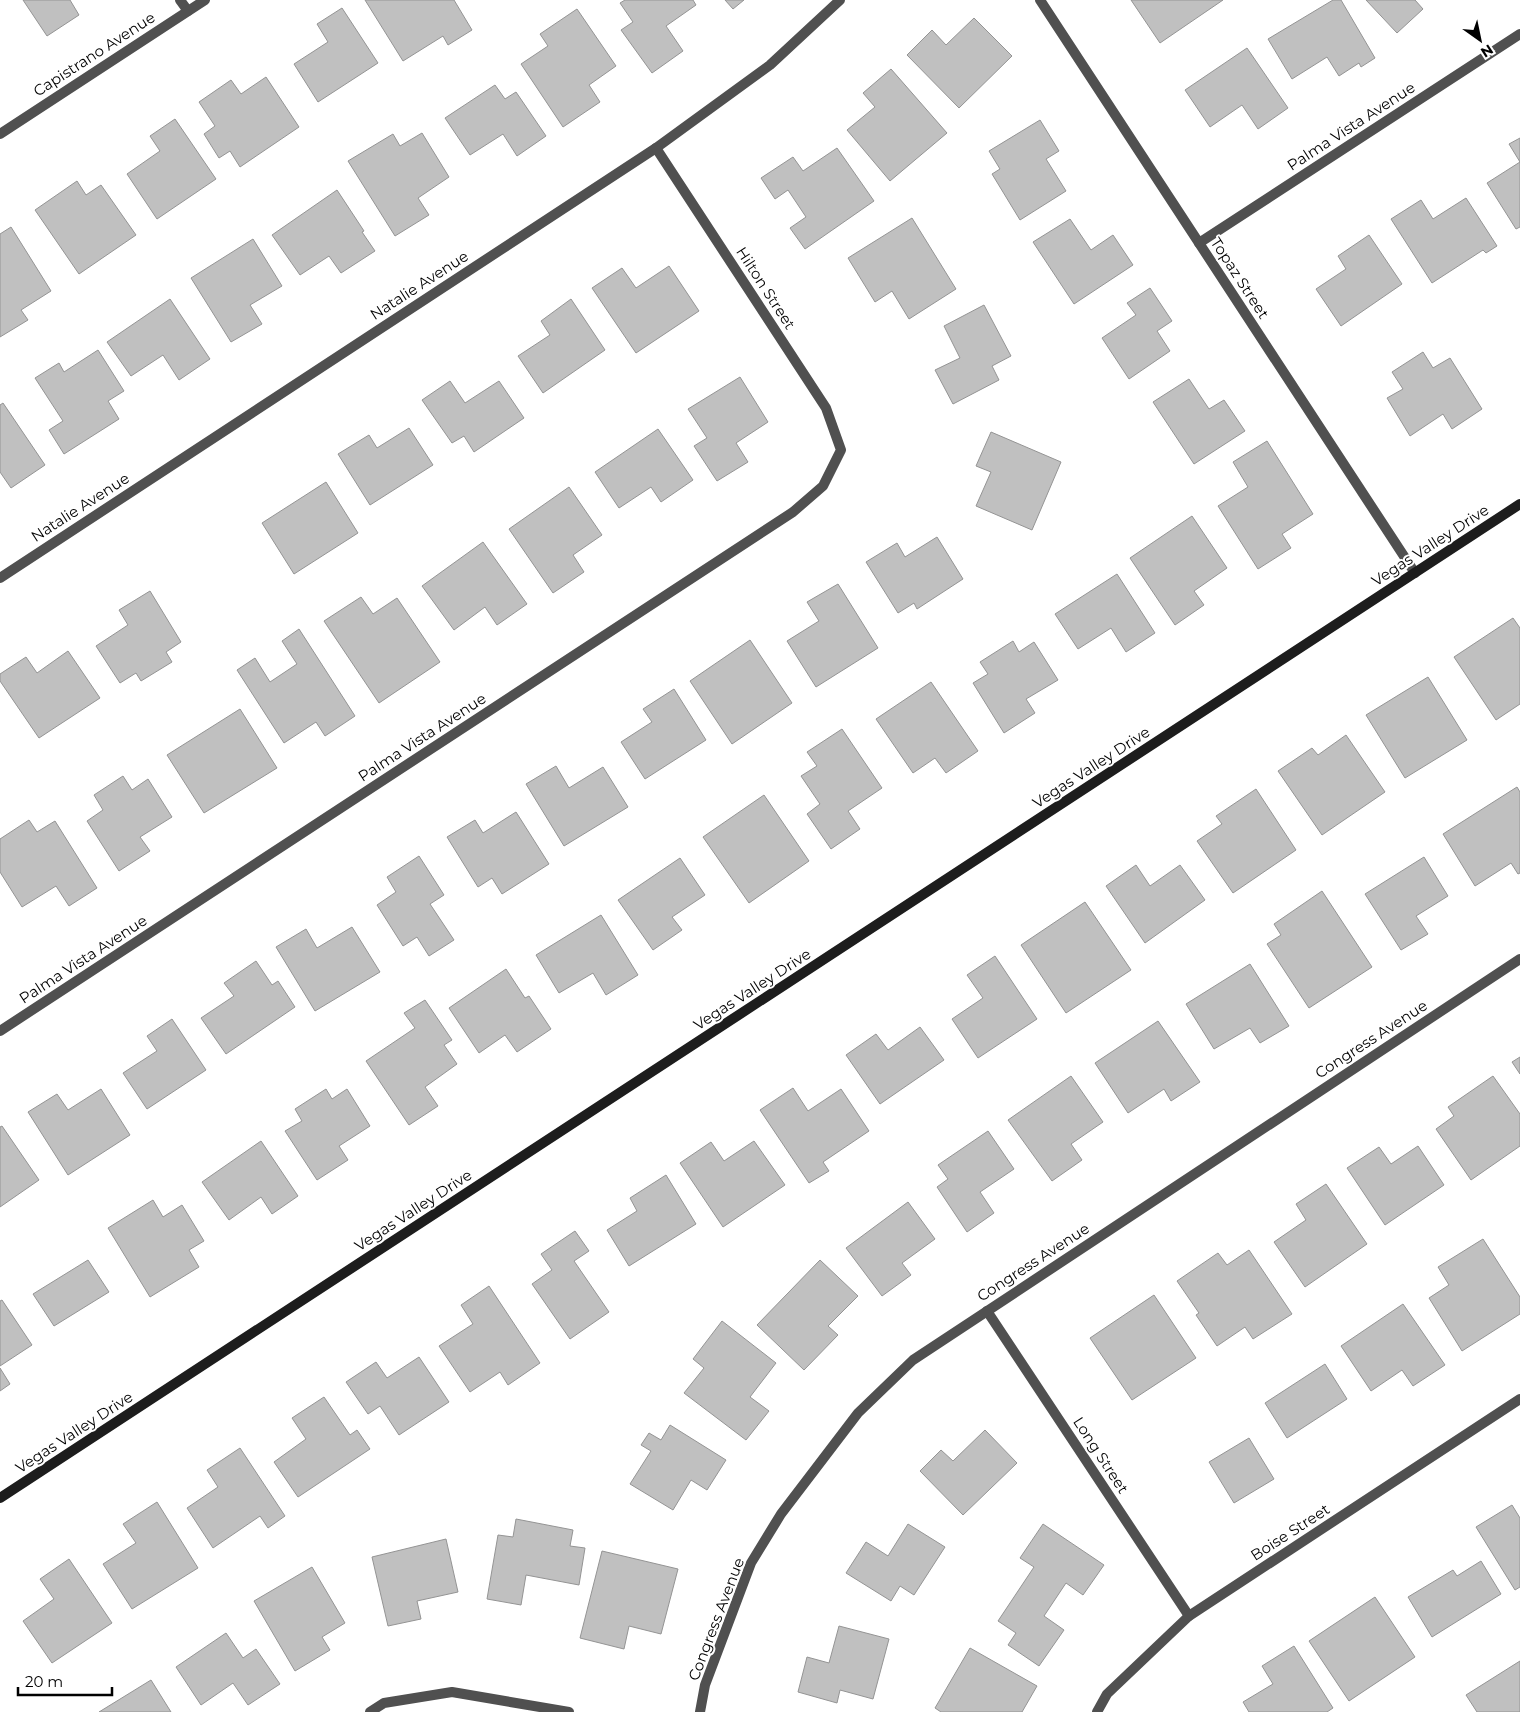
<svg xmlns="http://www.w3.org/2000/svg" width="1520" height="1712" viewBox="0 0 1520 1712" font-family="Montserrat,sans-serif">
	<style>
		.building { fill: #c0c0c0; stroke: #949494 }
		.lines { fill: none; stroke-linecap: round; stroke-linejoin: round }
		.street { stroke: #505050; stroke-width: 10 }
		.secondary { stroke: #1d1d1d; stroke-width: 10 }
		.labels { text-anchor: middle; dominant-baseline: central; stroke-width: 4; stroke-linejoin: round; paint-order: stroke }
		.street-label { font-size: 15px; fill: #000; stroke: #fff }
	</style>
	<rect width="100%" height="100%" fill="#fff"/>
	<g class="building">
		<polygon points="23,0 70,0 79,15 47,36"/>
		<polygon points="365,0 454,0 472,30 448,45 443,36 403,61"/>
		<polygon points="625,0 693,0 696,5 666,26 683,51 652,73 621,30 633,22 620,3"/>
		<polygon points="725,0 744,0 733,9"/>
		<polygon points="1131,0 1223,0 1160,43"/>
		<polygon points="1333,0 1341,0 1375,58 1361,67 1359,63 1339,76 1327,57 1292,79 1268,39"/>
		<polygon points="1366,0 1415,0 1423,9 1397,33"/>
		<polygon points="342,8 378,63 318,102 294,64 328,42 317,24"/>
		<polygon points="577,9 616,66 589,85 600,102 563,127 521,64 548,46 540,34"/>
		<polygon points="974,18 1012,56 959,108 907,55 932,30 946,45"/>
		<polygon points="1247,48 1288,108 1258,129 1242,105 1210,127 1185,90"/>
		<polygon points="891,69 947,133 890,181 847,130 875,107 863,93"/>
		<polygon points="266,77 299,127 240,167 230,151 219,158 204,134 215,126 199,102 231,80 241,94"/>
		<polygon points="495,85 505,99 516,92 546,136 517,156 503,134 470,155 445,118"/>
		<polygon points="175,119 216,179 157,219 127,174 160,151 150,136"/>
		<polygon points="1040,120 1059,151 1046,159 1066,191 1020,220 992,174 1000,169 989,151"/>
		<polygon points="422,133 449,177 418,198 429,215 395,236 348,161 393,134 400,146"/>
		<polygon points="1520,138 1520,162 1509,144"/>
		<polygon points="837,148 874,201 805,249 790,228 806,217 788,190 775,199 761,178 793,157 803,171"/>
		<polygon points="1520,162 1520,227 1516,229 1487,183"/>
		<polygon points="77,181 86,195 101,185 136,235 79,274 35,210"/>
		<polygon points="337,190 364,231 362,232 375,251 341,273 329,256 300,275 272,235"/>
		<polygon points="1466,198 1497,246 1486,253 1483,250 1432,283 1391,219 1421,200 1433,219"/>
		<polygon points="912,218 956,289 909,319 892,291 875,302 848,258"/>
		<polygon points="1070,219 1091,250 1113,235 1133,265 1074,304 1033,242"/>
		<polygon points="11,227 51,291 21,310 28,320 0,337 0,234"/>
		<polygon points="1369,235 1402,284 1341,326 1316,289 1346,269 1338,256"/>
		<polygon points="253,239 282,286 250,305 262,324 231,342 191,278"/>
		<polygon points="669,266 699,311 636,353 592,288 622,268 636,288"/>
		<polygon points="1150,288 1172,321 1157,331 1170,351 1129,379 1102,338 1136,315 1127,303"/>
		<polygon points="170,299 210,359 179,380 163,355 131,376 107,342"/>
		<polygon points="571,299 605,350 543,393 518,356 550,335 541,321"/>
		<polygon points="984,305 1011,356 992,366 999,380 953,404 935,370 960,358 944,326"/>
		<polygon points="98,350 124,391 108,401 119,419 64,454 49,430 63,421 35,378 59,363 64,372"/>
		<polygon points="1423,352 1433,368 1450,358 1482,409 1452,429 1443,414 1410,436 1387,398 1403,389 1392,372"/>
		<polygon points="740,377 768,422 736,443 748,462 717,481 694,446 707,438 688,409"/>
		<polygon points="1189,379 1209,409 1224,400 1245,431 1194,464 1153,402"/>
		<polygon points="450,381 465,403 499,381 524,418 474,452 464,436 452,443 422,400"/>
		<polygon points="3,403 45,465 11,488 0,472 0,405"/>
		<polygon points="409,428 433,465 370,505 338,454 369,435 377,448"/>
		<polygon points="658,429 693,480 661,502 651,487 619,508 595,472"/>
		<polygon points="991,432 1061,462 1032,530 976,506 991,472 976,466"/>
		<polygon points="1267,441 1313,514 1282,534 1291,548 1258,569 1218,506 1248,487 1233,462"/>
		<polygon points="326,482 358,533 294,574 262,523"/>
		<polygon points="569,487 602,535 573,555 584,572 553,593 509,529"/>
		<polygon points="1192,516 1227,568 1194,591 1204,605 1175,625 1130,558"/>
		<polygon points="937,537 963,579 917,609 914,603 898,613 866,562 897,543 905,557"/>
		<polygon points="483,542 527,604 497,625 485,607 454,630 422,586"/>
		<polygon points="1117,574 1155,633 1126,652 1111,628 1078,649 1055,614"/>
		<polygon points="838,584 878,648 816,687 787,641 819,621 807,602"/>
		<polygon points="150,591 181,642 166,652 172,662 141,681 136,673 120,683 96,646 128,625 119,610"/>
		<polygon points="361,597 373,614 397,598 440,662 379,703 324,621"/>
		<polygon points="1513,618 1520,628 1520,704 1496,720 1454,657"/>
		<polygon points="299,629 355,716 325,736 316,722 284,743 237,670 255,658 270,682 297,664 282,641"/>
		<polygon points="750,640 792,703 732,744 690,681"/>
		<polygon points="1013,641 1019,652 1034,642 1058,680 1026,699 1035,713 1004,733 973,683 988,674 980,662"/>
		<polygon points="68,651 100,698 39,738 0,681 0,674 26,657 37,673"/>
		<polygon points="1428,677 1467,740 1405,778 1366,715"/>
		<polygon points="931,682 978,751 946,773 935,758 913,773 876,719"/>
		<polygon points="674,689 706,740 645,779 621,742 652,722 643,709"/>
		<polygon points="240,709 277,768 204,813 167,755"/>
		<polygon points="842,729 882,788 848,811 860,829 831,849 807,814 820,804 801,776 817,766 807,752"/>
		<polygon points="1346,735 1385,792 1322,835 1278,771 1312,748 1318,755"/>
		<polygon points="556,766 569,788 603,767 628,807 564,846 526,784"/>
		<polygon points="123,776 132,790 148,779 172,817 140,837 150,851 119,871 87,821 103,810 94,795"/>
		<polygon points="1517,787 1520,792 1520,873 1518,874 1511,863 1475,886 1443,834"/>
		<polygon points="1256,789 1296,850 1233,893 1197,841 1222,824 1216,816"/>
		<polygon points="764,795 809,861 749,903 703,837"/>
		<polygon points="516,812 549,864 502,894 492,878 478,887 447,837 475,820 483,833"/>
		<polygon points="29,820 37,832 55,821 97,888 69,906 56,886 22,907 0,872 0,839"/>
		<polygon points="419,856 444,895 430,904 454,940 429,956 417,937 403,946 377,905 396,892 387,877"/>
		<polygon points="1424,857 1448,896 1416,916 1428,934 1401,950 1365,894"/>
		<polygon points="680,858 705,895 672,917 682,930 653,950 618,900"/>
		<polygon points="1136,865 1150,886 1180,865 1205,900 1145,943 1106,886"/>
		<polygon points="1322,891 1372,967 1309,1008 1267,944 1281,935 1274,924"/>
		<polygon points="1085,902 1131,970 1066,1013 1021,945"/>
		<polygon points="601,915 638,975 606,995 593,973 559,993 536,955"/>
		<polygon points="352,927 380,972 315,1011 276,947 306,929 317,948"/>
		<polygon points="995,956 1037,1019 978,1058 952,1019 983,998 967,975"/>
		<polygon points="256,961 272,985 278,981 295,1007 226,1054 201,1018 234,996 224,983"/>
		<polygon points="1250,964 1289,1026 1260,1043 1250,1028 1214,1049 1186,1004"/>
		<polygon points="506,969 525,998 529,996 551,1029 517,1052 505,1035 479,1053 449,1008"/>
		<polygon points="425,1000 452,1040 444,1045 457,1064 425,1087 438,1106 409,1125 366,1061 415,1028 404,1013"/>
		<polygon points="172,1019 206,1070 147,1109 123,1073 157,1051 147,1036"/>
		<polygon points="1158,1021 1200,1082 1171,1101 1164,1089 1128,1113 1095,1063"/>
		<polygon points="920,1027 944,1060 880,1104 846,1055 876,1034 888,1050"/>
		<polygon points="1520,1057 1520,1074 1512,1062"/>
		<polygon points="1071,1076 1103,1122 1071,1144 1082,1160 1052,1181 1008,1120"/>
		<polygon points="1493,1076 1520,1114 1520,1146 1471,1180 1436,1129 1454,1116 1448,1107"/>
		<polygon points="793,1088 808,1111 841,1089 869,1131 823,1162 829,1171 809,1183 760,1110"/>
		<polygon points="101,1089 130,1135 68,1175 28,1112 57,1094 68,1110"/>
		<polygon points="326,1089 332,1099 347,1089 370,1126 339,1146 348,1160 317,1180 285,1131 302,1121 295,1109"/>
		<polygon points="2,1126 39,1180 0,1207 0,1127"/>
		<polygon points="988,1131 1014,1169 980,1192 994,1213 967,1232 937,1187 948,1179 938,1165"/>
		<polygon points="261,1141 298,1196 272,1214 261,1197 229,1220 202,1182"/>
		<polygon points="754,1141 785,1185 723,1227 680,1163 711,1142 724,1161"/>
		<polygon points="1418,1146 1444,1185 1385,1225 1347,1168 1379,1147 1391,1164"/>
		<polygon points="666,1175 696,1224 629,1266 607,1230 637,1211 630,1198"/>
		<polygon points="1326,1184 1367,1244 1305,1287 1274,1242 1306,1220 1296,1204"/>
		<polygon points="153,1200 163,1217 182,1205 204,1241 189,1250 199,1267 150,1297 108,1228"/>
		<polygon points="908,1202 935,1239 902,1263 911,1275 882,1296 846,1248"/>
		<polygon points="575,1231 589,1251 574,1261 609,1312 570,1339 532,1284 552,1270 541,1254"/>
		<polygon points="1483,1239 1520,1297 1520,1314 1462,1351 1429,1298 1449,1285 1438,1267"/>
		<polygon points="1249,1250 1292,1314 1253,1339 1245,1327 1217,1346 1196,1315 1199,1313 1177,1281 1218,1253 1227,1265"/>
		<polygon points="88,1260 109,1292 54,1326 33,1294"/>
		<polygon points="820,1260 858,1296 828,1326 838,1335 804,1370 757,1325"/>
		<polygon points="489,1286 540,1363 508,1385 500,1372 470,1392 439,1346 473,1324 461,1305"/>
		<polygon points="1154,1295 1196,1358 1132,1400 1090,1338"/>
		<polygon points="2,1300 32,1345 0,1366 0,1301"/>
		<polygon points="1403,1304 1445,1365 1413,1386 1402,1370 1371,1391 1341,1346"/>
		<polygon points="722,1321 776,1363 750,1397 769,1411 746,1440 684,1393 704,1368 693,1359"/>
		<polygon points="419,1357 449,1402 399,1435 380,1406 368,1414 346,1382 376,1362 387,1378"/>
		<polygon points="1325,1364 1347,1399 1287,1438 1265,1403"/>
		<polygon points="0,1368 10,1384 0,1391"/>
		<polygon points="324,1397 350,1435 357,1430 370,1449 298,1497 274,1462 306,1439 292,1418"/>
		<polygon points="670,1425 726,1460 707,1490 691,1480 673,1510 630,1484 651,1451 641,1445 649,1433 661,1440"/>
		<polygon points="985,1430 1017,1463 963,1515 920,1471 941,1450 953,1461"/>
		<polygon points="1249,1438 1274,1479 1234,1503 1209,1462"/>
		<polygon points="240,1448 285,1516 268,1528 260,1516 213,1548 187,1508 218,1487 207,1470"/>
		<polygon points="157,1502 198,1568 132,1609 103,1564 136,1543 123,1524"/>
		<polygon points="1512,1505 1520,1518 1520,1587 1515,1590 1476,1527"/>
		<polygon points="516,1519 573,1530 570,1546 585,1548 579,1585 526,1575 521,1605 487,1599 498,1535 513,1537"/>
		<polygon points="908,1524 945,1547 914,1595 900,1586 891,1601 846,1573 866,1542 888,1556"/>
		<polygon points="1043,1524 1104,1565 1083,1595 1066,1583 1044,1616 1064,1630 1039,1666 1008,1645 1016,1633 998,1621 1034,1567 1020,1558"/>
		<polygon points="446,1539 458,1592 417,1601 421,1619 388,1626 372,1557"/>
		<polygon points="602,1551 678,1569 661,1634 629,1626 624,1649 580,1638"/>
		<polygon points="69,1559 112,1623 52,1663 23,1621 54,1599 40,1579"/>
		<polygon points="1481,1561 1501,1594 1432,1637 1408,1597 1453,1570 1457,1576"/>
		<polygon points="312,1567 345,1623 322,1637 330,1650 295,1671 254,1601"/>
		<polygon points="1375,1597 1415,1657 1349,1701 1309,1641"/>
		<polygon points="839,1626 889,1639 873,1699 840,1690 837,1703 798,1692 807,1657 829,1663"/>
		<polygon points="226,1633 243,1658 256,1649 280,1684 248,1705 233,1683 201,1705 176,1667"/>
		<polygon points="1294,1646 1333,1708 1327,1712 1249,1712 1243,1702 1273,1684 1262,1666"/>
		<polygon points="970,1648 1037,1686 1022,1712 941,1712 935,1708"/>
		<polygon points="1520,1661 1520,1712 1477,1712 1466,1695"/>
		<polygon points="151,1680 171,1712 99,1712"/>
	</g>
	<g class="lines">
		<g class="street">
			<polyline points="180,0 188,11"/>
			<polyline points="1040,0 1415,573"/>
			<polyline points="0,134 205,0"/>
			<polyline points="1199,243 1520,34"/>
			<polyline points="0,578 656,148 770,65 840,0"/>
			<polyline points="0,1031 793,512 823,486 841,450 826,408 656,148"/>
			<polyline points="987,1311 1189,1616"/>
			<polyline points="370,1712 384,1703 452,1692 569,1712"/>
			<polyline points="700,1712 705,1685 751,1563 781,1514 858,1413 913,1360 1520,959"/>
			<polyline points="1097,1712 1107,1694 1189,1616 1520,1399"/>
		</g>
		<polyline class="secondary" points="0,1498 1520,504"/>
	</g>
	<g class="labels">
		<g class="street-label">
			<text transform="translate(94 54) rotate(-33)">Capistrano Avenue</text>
			<text transform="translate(1351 126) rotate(-33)">Palma Vista Avenue</text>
			<text transform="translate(1240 278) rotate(57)">Topaz Street</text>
			<text transform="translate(419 285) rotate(-33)">Natalie Avenue</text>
			<text transform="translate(766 288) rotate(57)">Hilton Street</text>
			<text transform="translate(80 507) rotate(-33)">Natalie Avenue</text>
			<text transform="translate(1430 545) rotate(-33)">Vegas Valley Drive</text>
			<text transform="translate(422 737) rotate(-33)">Palma Vista Avenue</text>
			<text transform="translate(1091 767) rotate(-33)">Vegas Valley Drive</text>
			<text transform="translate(83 959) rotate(-33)">Palma Vista Avenue</text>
			<text transform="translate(752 989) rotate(-33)">Vegas Valley Drive</text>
			<text transform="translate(1371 1039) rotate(-33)">Congress Avenue</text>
			<text transform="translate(413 1210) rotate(-33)">Vegas Valley Drive</text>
			<text transform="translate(1033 1262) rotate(-33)">Congress Avenue</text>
			<text transform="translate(74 1432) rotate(-33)">Vegas Valley Drive</text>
			<text transform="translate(1101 1455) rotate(57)">Long Street</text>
			<text transform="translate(1290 1532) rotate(-33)">Boise Street</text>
			<text transform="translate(716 1619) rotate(-69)">Congress Avenue</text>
		</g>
	</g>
	<g transform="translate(1480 40) rotate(147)" stroke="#ffffff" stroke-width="4" paint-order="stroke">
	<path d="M0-4L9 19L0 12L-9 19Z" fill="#000000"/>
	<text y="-8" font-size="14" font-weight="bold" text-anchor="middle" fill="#000000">N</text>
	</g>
	<path d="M18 1687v8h94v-8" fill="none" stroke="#000000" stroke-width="2.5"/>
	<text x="25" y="1687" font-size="15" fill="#000000" stroke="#ffffff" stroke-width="4" paint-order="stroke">20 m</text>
</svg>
